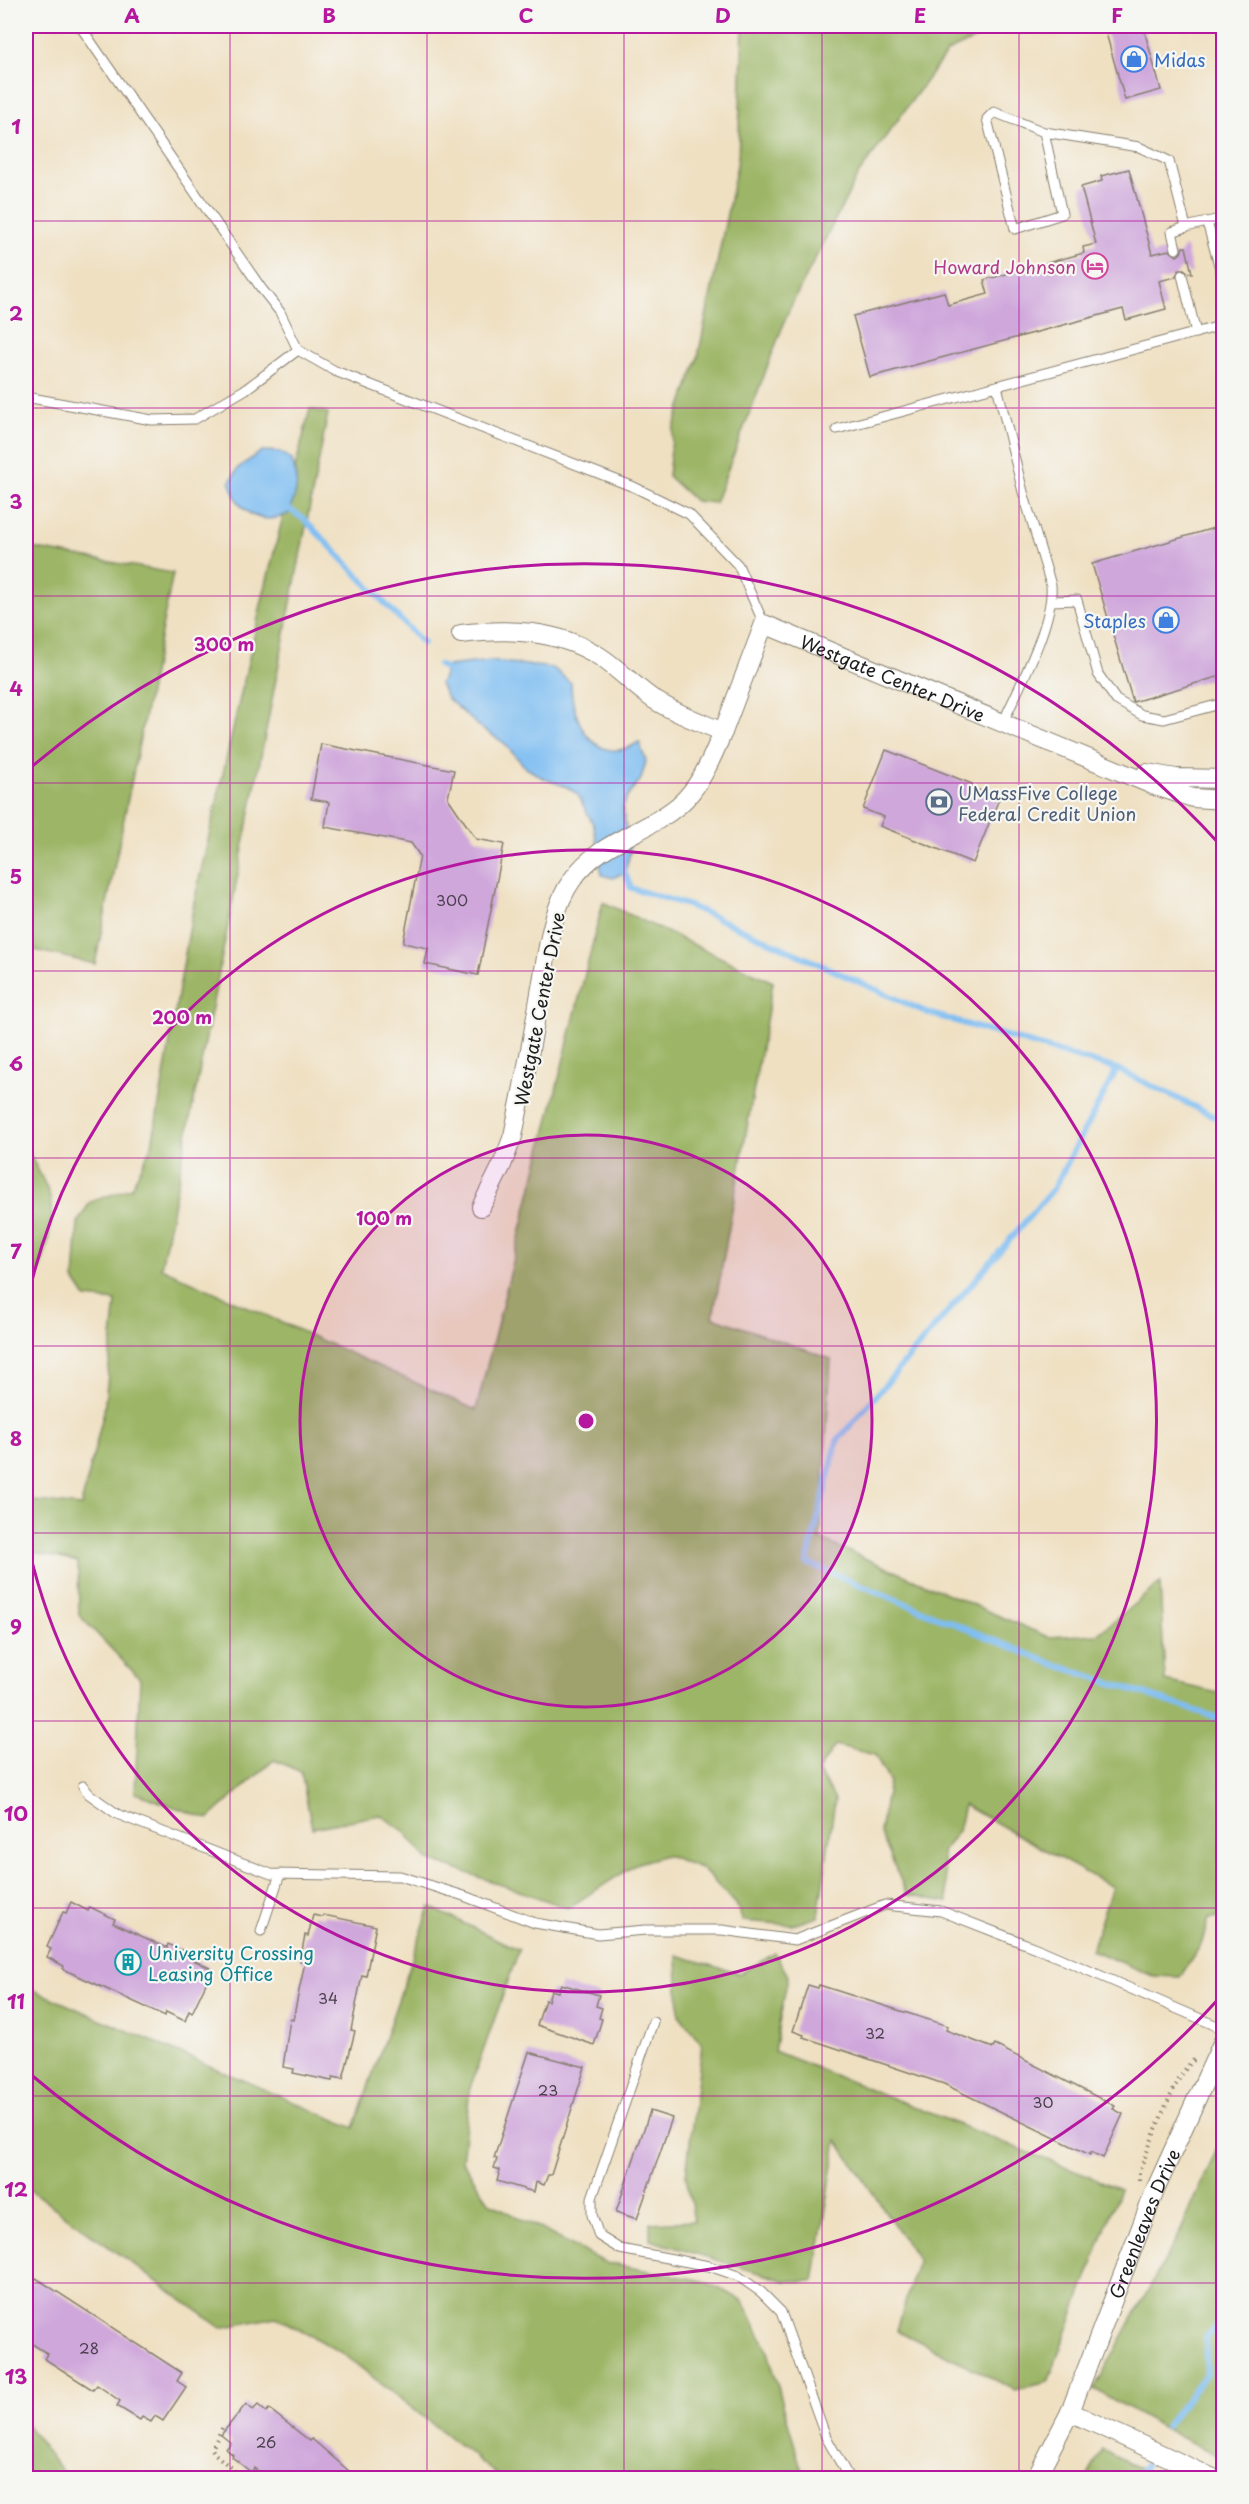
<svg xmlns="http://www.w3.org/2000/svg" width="1249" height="2504" viewBox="0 0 1249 2504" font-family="'Playpen Sans',sans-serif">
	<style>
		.forest { fill: #9cb566; stroke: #5c6841; stroke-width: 1.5 }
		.water { fill: #7ebdf2; stroke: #4d6c87; stroke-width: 1.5 }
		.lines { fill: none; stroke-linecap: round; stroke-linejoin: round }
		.stream { stroke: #7ebdf2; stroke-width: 6 }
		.building { fill: #cfa7db }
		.service-casing { stroke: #867e6f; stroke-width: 11 }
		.minor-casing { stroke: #867e6f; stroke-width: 20 }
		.path { stroke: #867e6f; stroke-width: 4; stroke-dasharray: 1.5 4.5; stroke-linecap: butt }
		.service { stroke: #fff; stroke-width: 9 }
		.minor { stroke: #fff; stroke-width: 18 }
		.grid { fill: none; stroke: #b5179e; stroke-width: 1.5; stroke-opacity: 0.55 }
		.ring { fill: none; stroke: #b5179e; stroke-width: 3 }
		.labels { text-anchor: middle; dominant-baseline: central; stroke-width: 4.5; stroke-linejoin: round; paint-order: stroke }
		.number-label { font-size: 15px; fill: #493f4c }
		.shop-label { font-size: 18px; fill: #366cbe; stroke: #f6f6f2; text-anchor: start }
		.hotel-label { font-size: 18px; fill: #b23c85; stroke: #f6f6f2; text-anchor: end }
		.street-label { font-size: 18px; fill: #1c1c1c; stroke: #f6f6f2 }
		.service-label { font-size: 18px; fill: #4e5e75; stroke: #f6f6f2; text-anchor: start }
		.culture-label { font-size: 18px; fill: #0d838f; stroke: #f6f6f2; text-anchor: start }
		.centre { fill: #b5179e; stroke: #f6f6f2; stroke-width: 3 }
		.ring-label { font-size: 18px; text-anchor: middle; font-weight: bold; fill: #b5179e; stroke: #f6f6f2; stroke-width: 4.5; stroke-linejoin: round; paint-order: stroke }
		.neatline { fill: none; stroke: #b5179e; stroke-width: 2 }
		.grid-label { font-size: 20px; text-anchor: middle; font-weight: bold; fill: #b5179e }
	</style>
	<rect width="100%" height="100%" fill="#f6f6f2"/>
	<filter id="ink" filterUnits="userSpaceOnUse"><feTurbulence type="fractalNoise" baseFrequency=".0167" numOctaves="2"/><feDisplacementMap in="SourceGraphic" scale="12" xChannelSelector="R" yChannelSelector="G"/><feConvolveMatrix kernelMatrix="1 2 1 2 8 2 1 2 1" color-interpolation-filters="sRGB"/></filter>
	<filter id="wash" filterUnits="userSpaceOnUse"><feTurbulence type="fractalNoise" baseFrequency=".008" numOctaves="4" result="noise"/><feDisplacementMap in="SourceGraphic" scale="24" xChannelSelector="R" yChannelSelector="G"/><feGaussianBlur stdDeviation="1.35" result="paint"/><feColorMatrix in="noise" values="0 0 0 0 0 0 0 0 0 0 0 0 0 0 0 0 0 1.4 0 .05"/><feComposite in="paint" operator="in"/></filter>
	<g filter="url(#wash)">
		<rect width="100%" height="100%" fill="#efe0c2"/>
		<g class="forest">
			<polygon points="743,26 1003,26 947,52 858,175 789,310 715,503 695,501 668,476 673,430 698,357 738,160"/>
			<polygon points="310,409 328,413 161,1268 476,1410 603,902 773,982 713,1317 831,1359 820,1539 1048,1637 1098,1634 1160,1583 1165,1681 1223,1694 1223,1916 1209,1919 1201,1945 1180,1977 1153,1976 1091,1950 1112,1887 964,1805 958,1831 942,1852 948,1902 907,1895 880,1832 889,1781 875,1755 835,1745 818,1771 835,1800 818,1917 793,1925 743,1921 736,1904 701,1868 666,1855 638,1863 568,1908 427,1859 404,1831 380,1815 312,1828 301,1772 274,1760 208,1819 135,1793 140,1679 79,1615 78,1562 26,1551 26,1500 81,1506 104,1411 116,1301 86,1298 74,1280 78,1222 90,1202 131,1188 152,1145 194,902 263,596"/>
			<polygon points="26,547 173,573 95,964 26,948"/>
			<path d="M26,1147c6,14 21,36 24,51 5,24 -6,76 -24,92z"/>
			<polygon points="430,1907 519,1950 470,2088 462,2161 489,2202 606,2263 704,2281 742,2300 767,2348 802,2471 801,2478 501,2478 342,2353 276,2317 221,2328 26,2187 26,1987 354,2128"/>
			<polygon points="775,1953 788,1976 774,2051 1120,2189 1048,2382 1015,2390 897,2330 918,2260 837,2140 814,2281 786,2281 650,2240 650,2223 694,2221 686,2175 702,2044 679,2015 677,1955 740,1974"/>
			<polygon points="1223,2136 1223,2458 1180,2437 1094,2389 1181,2230"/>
			<polygon points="26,2424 67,2478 26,2478"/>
			<polygon points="1102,2449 1159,2478 1087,2478"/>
		</g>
		<g class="water">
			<path d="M262,451l18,1 12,8c7,24 6,31 -4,54 -30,13 -51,-3 -58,-32l8,-14z"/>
			<path d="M491,661l62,7 18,15c0,38 25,87 68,59l7,19 -5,18 -15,20 -3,9 7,45 -5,19 -12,6 -11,-3 -8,-49 -16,-31 -11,-8 -22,-8 -19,-11 -23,-26 -21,-13 -35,-31 -7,-14 8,-18z"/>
		</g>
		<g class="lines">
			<g class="stream">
				<polyline points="283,505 304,519 423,643"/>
				<polyline points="439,665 451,673"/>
				<polyline points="622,866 631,888 690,906 928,1013 1117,1069 1224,1121"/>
				<polyline points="1117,1069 1054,1188 837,1441 807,1563 1050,1663 1224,1720"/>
				<polyline points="1166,2426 1207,2373 1205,2338 1224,2321"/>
				<polyline points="1138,2478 1146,2465"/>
			</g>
		</g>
		<g id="blocks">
			<g class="building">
				<polygon points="1104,26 1143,26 1161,90 1125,100"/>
				<polygon points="1129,169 1152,254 1169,250 1177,256 1181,253 1183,247 1186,247 1192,273 1189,273 1184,269 1180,269 1175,277 1159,281 1166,309 1126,320 1123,309 870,377 853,316 944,292 948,305 988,294 984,280 1084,253 1083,247 1096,244 1081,187 1102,181 1101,176"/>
				<polygon points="1224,525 1224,675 1133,702 1092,564"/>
				<polygon points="321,744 454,770 448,798 476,839 504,844 478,975 425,964 428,948 403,943 420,856 411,843 325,827 329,802 311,799"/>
				<polygon points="886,750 972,784 971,787 999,799 973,863 880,826 884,817 863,809"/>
				<polygon points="71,1902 88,1911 90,1907 115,1919 113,1923 167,1948 168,1944 193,1955 191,1959 210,1968 206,1976 209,1977 192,2013 189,2011 185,2021 166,2012 165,2016 63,1969 64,1966 47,1957 51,1949 47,1947 63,1912 66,1913"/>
				<polygon points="313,1915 323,1917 324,1915 376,1926 366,1976 362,1975 351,2030 355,2031 343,2079 333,2077 332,2081 293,2073 294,2069 283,2067 290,2019 293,2020 305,1962 300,1961 305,1935 308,1936"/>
				<polygon points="561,1984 599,1995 596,2006 602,2008 599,2018 602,2019 594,2045 537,2025 545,2000 548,2001 551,1990 558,1992"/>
				<polygon points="808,1985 818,1988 819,1985 948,2026 946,2030 993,2048 995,2045 1115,2106 1113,2109 1123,2114 1103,2158 1091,2152 1090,2155 944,2084 803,2037 804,2035 793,2031"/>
				<polygon points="529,2052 585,2067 551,2175 548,2175 544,2185 536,2182 534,2192 497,2181 500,2170 494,2168 497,2159 494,2158"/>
				<polygon points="650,2111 672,2118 637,2219 616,2212"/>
				<polygon points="36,2278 182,2373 177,2381 186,2387 163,2421 155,2416 151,2422 142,2417 140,2420 117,2406 120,2401 97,2385 93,2390 45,2359 48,2354 26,2340 26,2279 32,2283"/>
				<polygon points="246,2404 253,2410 258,2405 266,2412 269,2409 310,2441 312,2439 357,2478 267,2478 254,2468 251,2472 232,2457 233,2455 226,2449 231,2443 221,2435"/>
			</g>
		</g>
	</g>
	<g filter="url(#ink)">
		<use href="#blocks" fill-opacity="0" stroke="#867e6f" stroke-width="1.5"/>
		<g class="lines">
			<g class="service-casing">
				<g id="service">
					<polyline points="80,26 261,288 280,312 298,350"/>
					<polyline points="1044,132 1062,214 1015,229 987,119 994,112 1044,132 1139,147 1169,161 1186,227 1224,218"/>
					<polyline points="1207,222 1224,283"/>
					<polyline points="1176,249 1172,232 1186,227"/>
					<polyline points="1182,275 1196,333"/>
					<path d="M997,386l26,106 28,93c3,39 -33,103 -49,140"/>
					<polyline points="26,397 152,420 195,419 246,389 298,350 335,371 634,487 689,514 738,565 764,624"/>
					<polyline points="837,429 1224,325"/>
					<polyline points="1052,601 1077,600 1098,674 1116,700 1142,715 1164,719 1224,703"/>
					<polyline points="83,1786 89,1794 117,1814 271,1874 400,1876 464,1896 535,1923 598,1934 646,1930 722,1930 795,1940 885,1905 941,1911 1041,1950 1224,2029"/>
					<polyline points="261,1931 280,1874"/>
					<polyline points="653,2022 592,2198 592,2215 599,2236 620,2249 709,2266 738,2276 761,2292 781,2312 826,2437 849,2478"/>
				</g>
			</g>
			<g class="minor-casing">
				<g id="minor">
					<path d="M461,634c48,-6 96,-4 138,22 19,12 35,30 54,43 21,14 47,23 70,33 -11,25 -22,54 -44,73 -34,29 -79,35 -107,75 -22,31 -25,76 -32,113 -8,48 -17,95 -27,143l-11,29 -21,42"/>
					<path id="s1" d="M723,732l41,-108 391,162 38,12 31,2"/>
					<polyline points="1146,773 1176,778 1224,779"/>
					<polyline points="1036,2478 1070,2412"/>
					<path id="s2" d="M1213,2478l-143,-66 86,-224 68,-149"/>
				</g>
			</g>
			<g class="path">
				<path d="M1139,2180v-8c11,-26 35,-97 55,-112"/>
				<polyline points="222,2428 212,2449 215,2454 243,2478"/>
			</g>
			<use href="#service" class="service"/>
			<use href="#minor" class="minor"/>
		</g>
	</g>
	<path class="grid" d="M230,26v2452M427,26v2452M624,26v2452M822,26v2452M1019,26v2452M26,221h1198M26,408h1198M26,596h1198M26,783h1198M26,971h1198M26,1158h1198M26,1346h1198M26,1533h1198M26,1721h1198M26,1908h1198M26,2096h1198M26,2283h1198"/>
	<circle cx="586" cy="1421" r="286" fill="#b5179e" fill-opacity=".12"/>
	<g class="ring">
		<circle cx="586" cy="1421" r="286"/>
		<path d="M26 1307A571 571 0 1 1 26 1535"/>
		<path d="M1223 1994A857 857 0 0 1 29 2073M29 769A857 857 0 0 1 1223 848"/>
	</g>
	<defs>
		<g id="shop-ring" transform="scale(1.35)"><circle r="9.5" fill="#f6f6f2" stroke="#3f7fe0" stroke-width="1.5"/><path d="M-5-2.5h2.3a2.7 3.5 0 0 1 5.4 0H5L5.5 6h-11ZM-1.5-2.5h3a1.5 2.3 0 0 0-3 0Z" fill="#3f7fe0"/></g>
		<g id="hotel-ring" transform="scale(1.35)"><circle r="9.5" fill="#f6f6f2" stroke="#d1479c" stroke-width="1.5"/><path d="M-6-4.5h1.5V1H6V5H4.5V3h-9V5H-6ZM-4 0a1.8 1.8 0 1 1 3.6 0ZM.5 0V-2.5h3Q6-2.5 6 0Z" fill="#d1479c"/></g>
		<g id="bank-ring" transform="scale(1.35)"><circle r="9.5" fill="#f6f6f2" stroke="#5c6f8a" stroke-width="1.5"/><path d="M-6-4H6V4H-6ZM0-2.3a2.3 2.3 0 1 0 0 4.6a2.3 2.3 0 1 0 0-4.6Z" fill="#5c6f8a"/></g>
		<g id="building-ring" transform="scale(1.35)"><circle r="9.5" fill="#f6f6f2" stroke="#0f9aa8" stroke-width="1.5"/><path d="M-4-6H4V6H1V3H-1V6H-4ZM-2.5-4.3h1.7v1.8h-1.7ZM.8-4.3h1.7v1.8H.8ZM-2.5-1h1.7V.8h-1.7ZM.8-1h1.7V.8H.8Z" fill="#0f9aa8"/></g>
	</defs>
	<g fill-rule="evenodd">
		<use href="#shop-ring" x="1134" y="59"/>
		<use href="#hotel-ring" x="1095" y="266"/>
		<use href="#shop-ring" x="1166" y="620"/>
		<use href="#bank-ring" x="939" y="802"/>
		<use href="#building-ring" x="128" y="1962"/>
	</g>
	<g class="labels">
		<g class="number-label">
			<text x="452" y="899">300</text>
			<text x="328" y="1997">34</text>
			<text x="875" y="2032">32</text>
			<text x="548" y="2089">23</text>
			<text x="1043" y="2101">30</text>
			<text x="89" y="2347">28</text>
			<text x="266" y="2441">26</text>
		</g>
		<g class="shop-label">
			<text x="1154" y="59">Midas</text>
			<text x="1146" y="620" text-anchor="end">Staples</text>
		</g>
		<g class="hotel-label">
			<text x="1076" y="266">Howard Johnson</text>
		</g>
		<g class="street-label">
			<text stroke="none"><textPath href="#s1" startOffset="255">Westgate Center Drive</textPath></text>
			<text transform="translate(539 1009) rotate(-79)">Westgate Center Drive</text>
			<text stroke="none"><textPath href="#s2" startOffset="360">Greenleaves Drive</textPath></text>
		</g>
		<g class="service-label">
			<text x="958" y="792">UMassFive College<tspan x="958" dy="21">Federal Credit Union</tspan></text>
		</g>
		<g class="culture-label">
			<text x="148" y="1952">University Crossing<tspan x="148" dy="21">Leasing Office</tspan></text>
		</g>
	</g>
	<circle cx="586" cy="1421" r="9" class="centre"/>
	<g class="ring-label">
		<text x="224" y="651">300 m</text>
		<text x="182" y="1024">200 m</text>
		<text x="384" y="1225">100 m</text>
	</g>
	<rect width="1249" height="2504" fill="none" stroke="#f6f6f2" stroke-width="66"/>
	<rect x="33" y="33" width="1183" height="2438" class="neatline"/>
	<g class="grid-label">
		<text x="132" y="23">A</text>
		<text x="329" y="23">B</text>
		<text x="526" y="23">C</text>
		<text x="723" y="23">D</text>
		<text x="920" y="23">E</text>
		<text x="1117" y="23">F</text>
		<text x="16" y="134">1</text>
		<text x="16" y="321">2</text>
		<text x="16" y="509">3</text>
		<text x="16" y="696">4</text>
		<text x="16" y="884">5</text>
		<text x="16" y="1071">6</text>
		<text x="16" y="1259">7</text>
		<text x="16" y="1446">8</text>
		<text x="16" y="1634">9</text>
		<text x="16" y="1821">10</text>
		<text x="16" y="2009">11</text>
		<text x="16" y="2197">12</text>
		<text x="16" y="2384">13</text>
	</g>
</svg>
